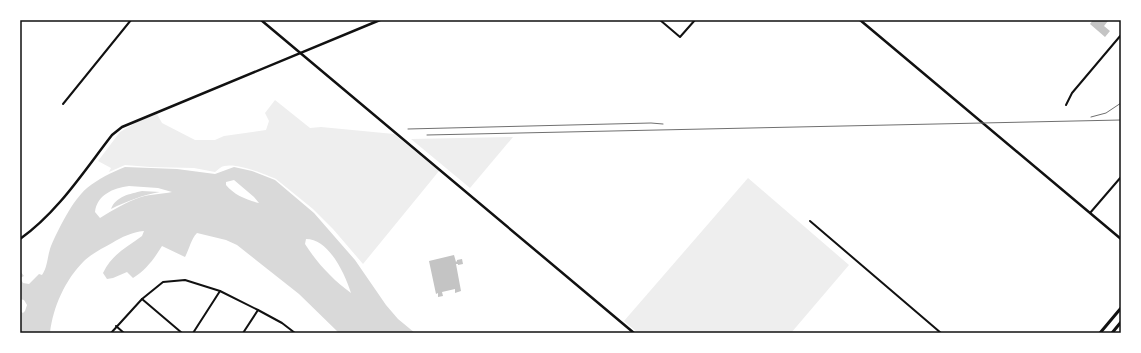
<svg xmlns="http://www.w3.org/2000/svg" width="1141" height="353" viewBox="0 0 1141 353" font-family="'Crimson Pro',serif">
	<style>
		.green { fill: #eee }
		.water { fill: #d9d9d9; fill-rule: evenodd }
		.building { fill: #c4c4c4 }
		.lines { fill: none; stroke-linecap: round; stroke-linejoin: round }
		.minor { stroke: #111; stroke-width: 2 }
		.tertiary { stroke: #111; stroke-width: 2.5 }
		.primary { stroke: #111; stroke-width: 3 }
		.rail { stroke: #707070; stroke-width: 1 }
		.neatline { fill: none; stroke: #111; stroke-width: 1.5 }
	</style>
	<rect width="100%" height="100%" fill="#fff"/>
	<g class="green">
		<path d="M275,100l35,28 11,-1 73,7 45,37 -76,93 -30,-35 -20,-20 -37,-30c-12,-5 -45,-19 -56,-11 -2,1 -3,3 -5,4l-21,-4 -44,-1 -25,-2 -16,7 2,-4 -13,-7 22,-29 17,-10 20,-8 5,9 33,17h20l9,-4 42,-6 3,-9 -4,-8z"/>
		<polygon points="513,137 470,188 411,139"/>
		<polygon points="748,178 849,265 791,333 638,333 624,321"/>
	</g>
	<g class="water">
		<path d="M125,167l52,2 38,5 19,-7 18,4 23,9 39,33 41,47 31,45 12,14 17,14h-76l-40,-39 -62,-49 -11,-5 -29,-7c-6,6 -8,17 -12,24l-23,-11c-8,13 -16,24 -29,32l-6,-6 -14,6 -6,1 -4,-6c9,-19 23,-25 39,-37l2,-5c-12,1 -22,6 -32,12 -9,5 -21,11 -28,18 -19,19 -31,46 -34,72h-30v-22l3,2 2,-2 2,-6 -3,-5 -4,-1v-28l4,5 -4,2 3,5 6,1 10,-10 3,1c6,-9 5,-18 9,-29 8,-18 21,-45 36,-58 11,-9 25,-16 38,-21zM234,180l20,17 5,6c-12,-3 -25,-8 -33,-18v-3zM129,186l29,2 14,4c-10,2 -21,2 -31,5 -15,5 -28,13 -41,21l-5,-6c2,-17 18,-24 34,-26zM306,239c23,0 39,35 45,54 -18,-13 -34,-30 -46,-49z"/>
		<path d="M142,191l18,1c-17,3 -33,9 -49,17 5,-13 19,-15 31,-18z"/>
	</g>
	<g class="building">
		<polygon points="1093,20 1111,20 1111,21 1108,21 1104,26 1110,31 1105,37 1090,24"/>
		<polygon points="454,255 456,262 457,261 457,260 462,259 463,264 458,265 458,264 456,264 461,291 455,293 455,289 442,292 443,296 438,297 438,293 436,294 429,261"/>
	</g>
	<g class="lines">
		<g class="minor">
			<polyline points="660,20 680,37 695,20"/>
			<polyline points="63,104 131,20"/>
			<polyline points="1066,105 1072,93 1121,35"/>
			<polyline points="1090,213 1121,177"/>
			<polyline points="810,221 941,333"/>
			<polyline points="142,299 182,333"/>
			<polyline points="116,326 124,333"/>
			<polyline points="111,333 142,299 163,282 185,280 220,291 258,310 282,323 295,333"/>
			<polyline points="193,333 220,291"/>
			<polyline points="243,333 258,310"/>
		</g>
		<g class="tertiary">
			<polyline points="261,20 634,333"/>
			<polyline points="860,20 1121,239"/>
			<path d="M20,239c38,-27 64,-68 92,-104l10,-8 258,-107"/>
		</g>
		<g class="primary">
			<polyline points="1100,333 1121,308"/>
			<polyline points="1112,333 1121,322"/>
		</g>
		<g class="rail">
			<polyline points="1091,117 1106,113 1121,103"/>
			<polyline points="408,129 651,123 663,124"/>
			<polyline points="427,135 1121,120"/>
		</g>
	</g>
	<rect width="1141" height="353" fill="none" stroke="#ffffff" stroke-width="42"/>
	<rect x="21" y="21" width="1099" height="311" class="neatline"/>
</svg>
